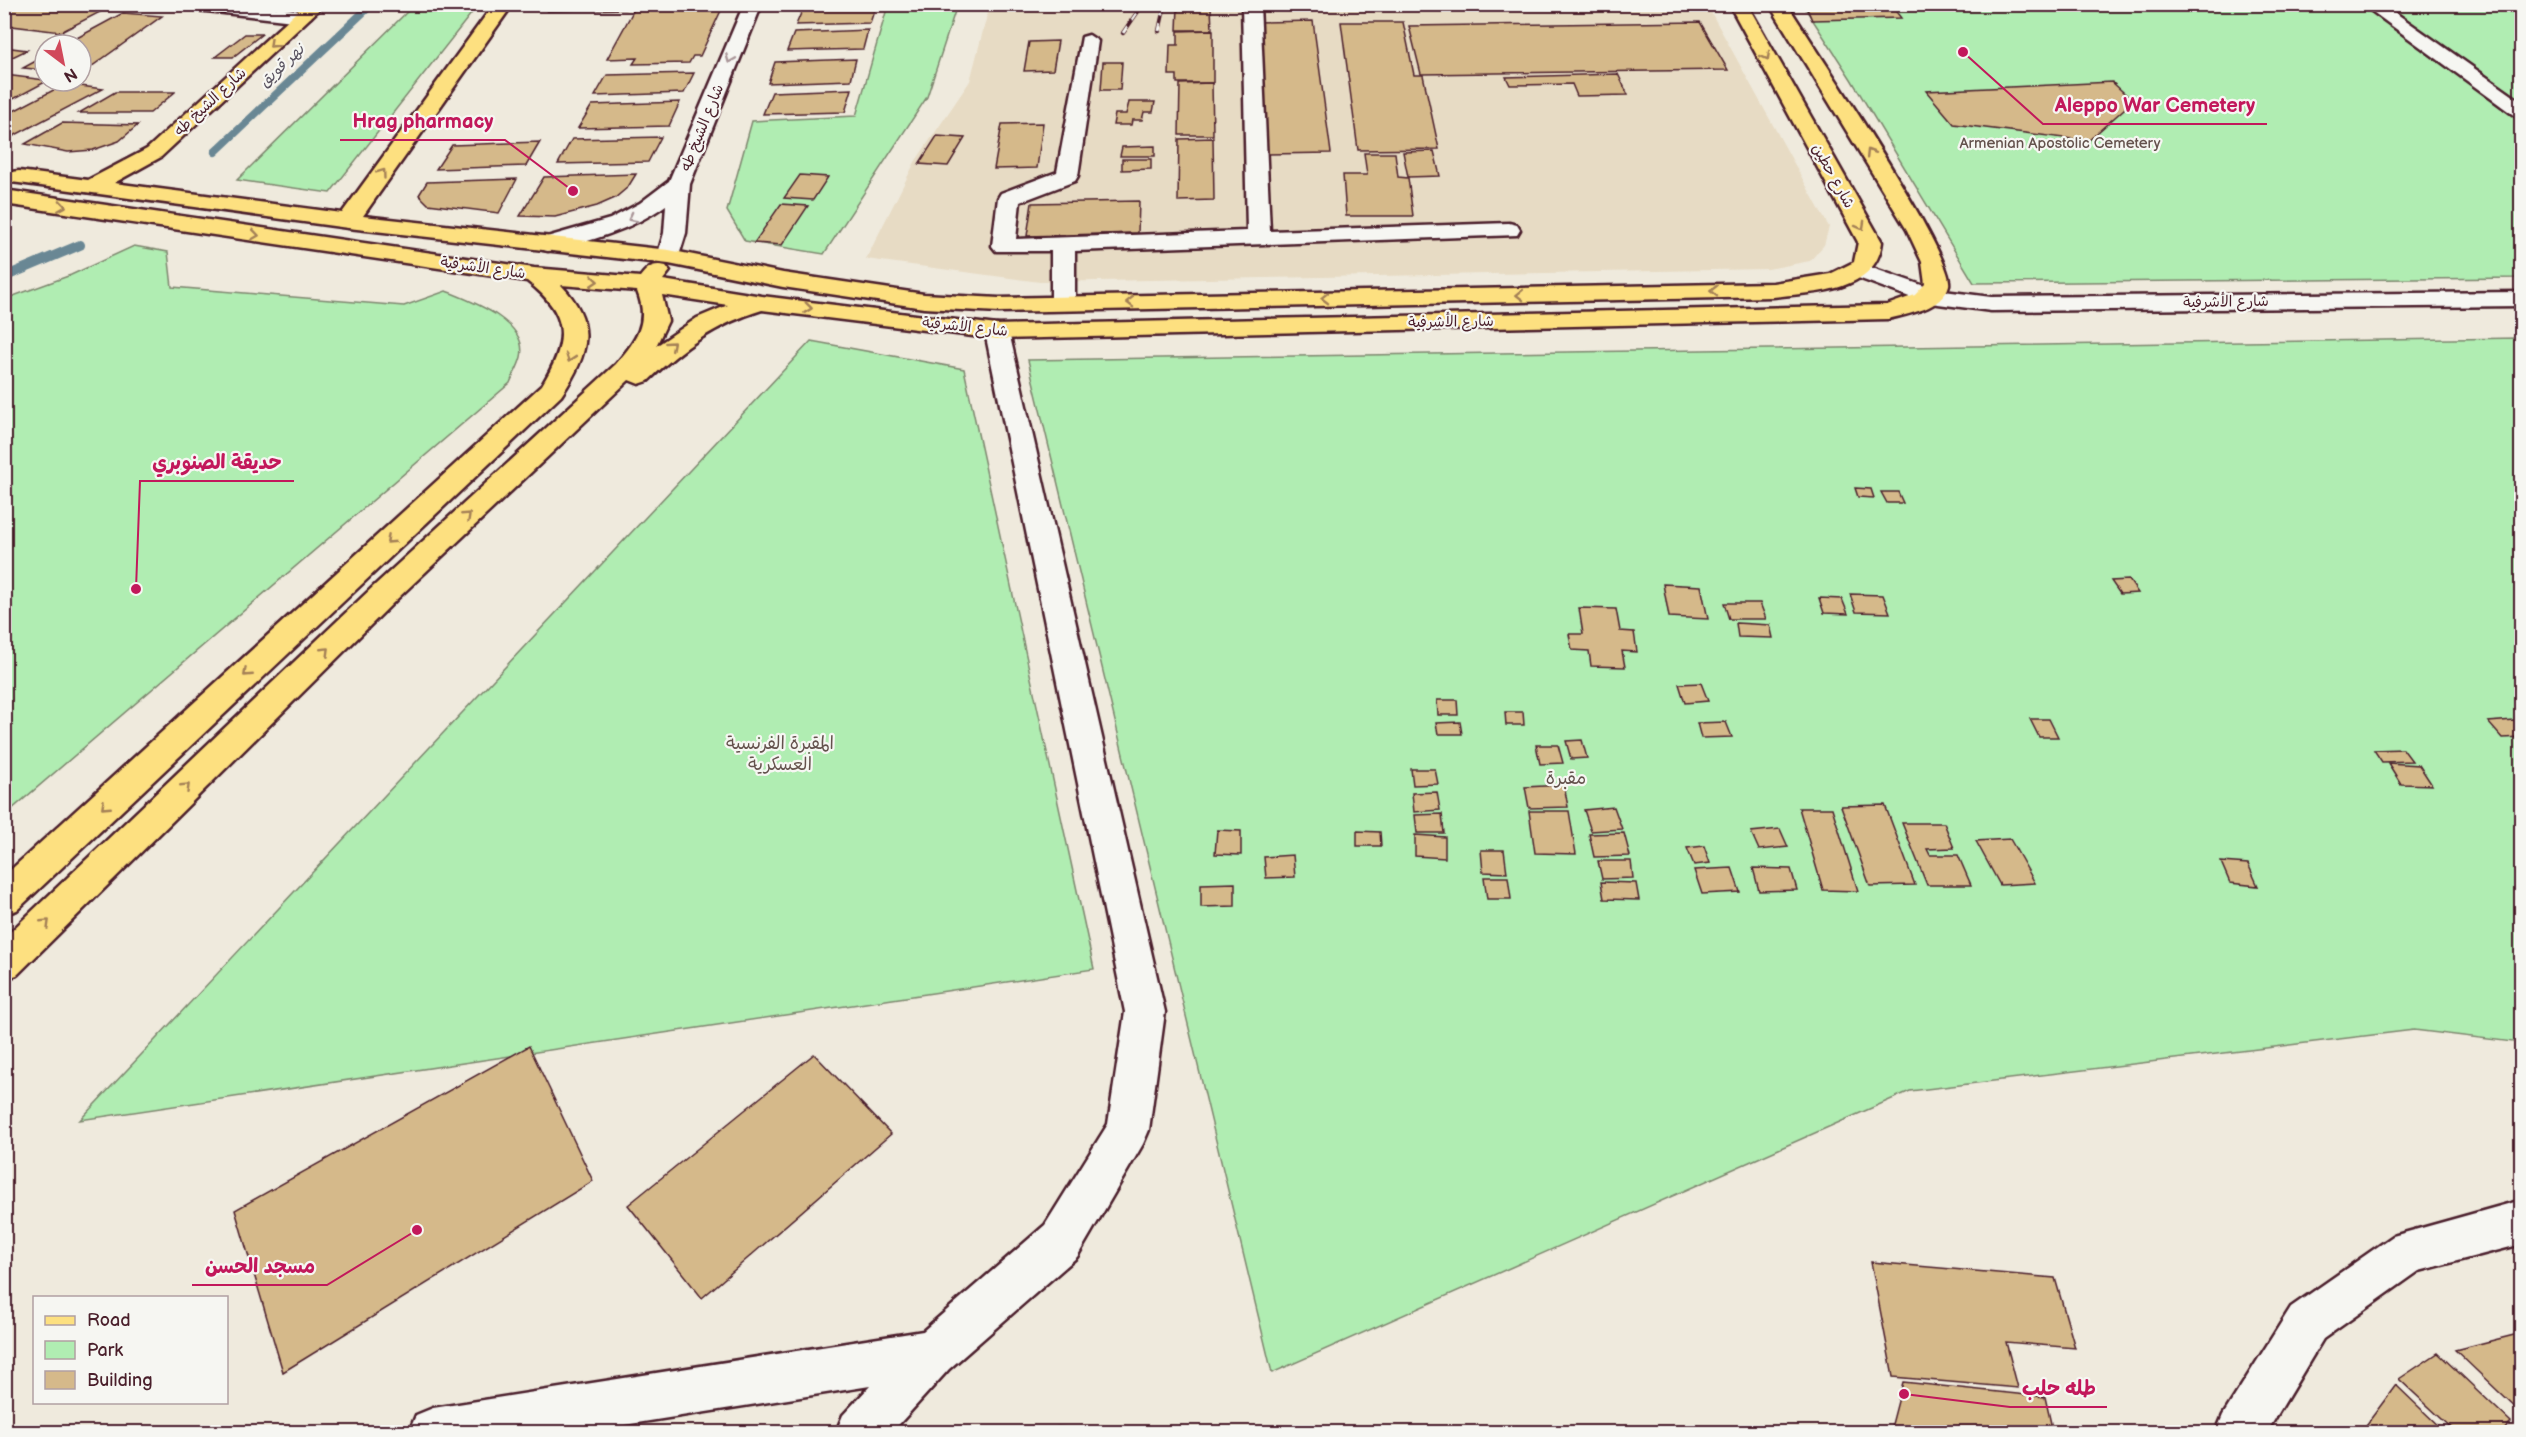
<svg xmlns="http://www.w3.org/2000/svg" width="2526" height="1437" viewBox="0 0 2526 1437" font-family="'Balsamiq Sans','Playpen Sans Arabic',sans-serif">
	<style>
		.built { fill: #e7dbc4 }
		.green { fill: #b0edb2; stroke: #7d866e; stroke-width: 1.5 }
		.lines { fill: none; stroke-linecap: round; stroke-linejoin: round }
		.stream-far1 { stroke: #698794; stroke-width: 8 }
		.stream { stroke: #698794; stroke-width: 10 }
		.building { fill: #d5b98a; stroke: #4a1f2b; stroke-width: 1.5 }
		.minor-casing { stroke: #4a1f2b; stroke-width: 5 }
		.major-casing { stroke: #4a1f2b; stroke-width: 5 }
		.minor { fill: #f6f6f2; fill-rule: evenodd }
		.major { fill: #fde080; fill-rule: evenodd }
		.rail-casing { stroke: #4a1f2b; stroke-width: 4.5 }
		.rail { stroke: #f6f6f2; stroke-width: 3; stroke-dasharray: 8; stroke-linecap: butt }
		.oneway { stroke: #a48056 }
		.oneway2 { stroke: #a99598 }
		.labels { text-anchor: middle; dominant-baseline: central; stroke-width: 4.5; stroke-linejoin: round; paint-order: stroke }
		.far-street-label { font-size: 15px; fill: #4a1f2b; stroke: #f6f6f2 }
		.far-park-label { font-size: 15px; fill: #64524d; stroke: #f6f6f2 }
		.far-water-label { font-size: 16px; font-style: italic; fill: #595360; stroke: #f6f6f2 }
		.park-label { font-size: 18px; fill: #64524d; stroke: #f6f6f2 }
		.leader { fill: none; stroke: #c2185b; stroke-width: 2 }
		.callout-dot { fill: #c2185b; stroke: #f6f6f2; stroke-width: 2 }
		.callout-label { font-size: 20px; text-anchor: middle; font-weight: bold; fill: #c2185b; stroke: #f6f6f2; stroke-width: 4.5; stroke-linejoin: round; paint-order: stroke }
	</style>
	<rect width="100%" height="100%" fill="#efeadd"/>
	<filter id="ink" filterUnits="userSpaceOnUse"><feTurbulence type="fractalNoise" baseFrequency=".0167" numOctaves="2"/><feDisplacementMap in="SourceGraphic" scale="12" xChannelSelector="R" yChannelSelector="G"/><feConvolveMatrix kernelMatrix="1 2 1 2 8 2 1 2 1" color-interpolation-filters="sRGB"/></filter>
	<g filter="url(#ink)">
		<polygon class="built" points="990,4 1707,5 1829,227 1824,245 1810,261 1768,269 1040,282 866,259 915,162 970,81"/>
		<g class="green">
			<polygon points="414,5 478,5 330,193 237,180"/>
			<polygon points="888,5 957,5 927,97 824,254 745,241 727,211 752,121 856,116"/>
			<polygon points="1803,5 2521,5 2521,278 1974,283 1851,79"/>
			<path d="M134,246l34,6 4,35 232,19 42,-15c25,10 83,31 75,66 -2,9 -8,18 -11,26l-505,432v-516l66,-24z"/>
			<polygon points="2521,338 2521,1043 2414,1030 1910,1091 1272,1373 1028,360"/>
			<polygon points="811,341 964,369 1094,969 80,1120"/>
		</g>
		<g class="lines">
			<polyline class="stream-far1" points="215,152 372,4"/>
			<polyline class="stream" points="4,277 80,245"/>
		</g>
		<g class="building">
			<polygon points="4,4 53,4 102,11 61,32 4,25"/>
			<polygon points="551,4 627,4 625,9 547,11"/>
			<polygon points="637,4 724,4 700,56 693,56 689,63 633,64 637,58 607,59"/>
			<polygon points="1805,4 1890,4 1901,18 1812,20"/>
			<polygon points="876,5 870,23 796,25 804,6"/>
			<polygon points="1178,7 1211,7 1212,30 1177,30"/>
			<polygon points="123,13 162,16 81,74 81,45 64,45"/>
			<polygon points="1313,21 1331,153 1267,154 1258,22"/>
			<polygon points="1341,22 1403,22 1414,75 1423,75 1439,149 1358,150"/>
			<polygon points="1700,22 1728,70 1421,74 1409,26"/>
			<polygon points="868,30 863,49 787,51 794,33"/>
			<polygon points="1213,30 1213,83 1177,83 1177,75 1169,75 1170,45 1178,45 1178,31"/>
			<polygon points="245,34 262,34 233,57 215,57"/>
			<polygon points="1058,41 1053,70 1024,71 1029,42"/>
			<polygon points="4,47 27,50 4,61"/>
			<polygon points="45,56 45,70 23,68"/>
			<polygon points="856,59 851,80 768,83 775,62"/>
			<polygon points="1103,62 1122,62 1120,90 1101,90"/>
			<polygon points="694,73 684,93 595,96 607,75"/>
			<polygon points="1618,74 1628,95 1577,96 1572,84 1510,85 1506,77"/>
			<polygon points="5,75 45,80 47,81 4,104"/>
			<polygon points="2112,82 2133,101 2088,141 1954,124 1926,91"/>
			<polygon points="1212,83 1213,135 1179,135 1180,84"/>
			<polygon points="65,84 103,89 4,141 4,116"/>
			<polygon points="852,89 845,112 763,114 772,92"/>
			<polygon points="115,92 175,92 150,113 79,113"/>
			<polygon points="680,102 669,126 578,128 592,105"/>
			<polygon points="1129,102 1155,102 1153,112 1144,112 1142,120 1132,120 1131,125 1113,125 1115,114 1126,114"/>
			<polygon points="62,123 138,125 119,141 93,150 68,152 25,144"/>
			<polygon points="1043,123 1037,168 994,169 1002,124"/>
			<polygon points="937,136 965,138 948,166 919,164"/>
			<polygon points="661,137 648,162 558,164 572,139"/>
			<polygon points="1213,138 1214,200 1178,201 1179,139"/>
			<polygon points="540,142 526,166 436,169 452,145"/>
			<polygon points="1155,146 1155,156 1120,156 1122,147"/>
			<polygon points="1434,151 1440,176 1408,177 1403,152"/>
			<polygon points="1364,153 1395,153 1398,177 1408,178 1413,216 1346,216 1343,175 1367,175"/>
			<polygon points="1122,159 1151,159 1151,169 1122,170"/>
			<polygon points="636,174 628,187 615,198 597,206 555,217 520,216 544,177"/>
			<polygon points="800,175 828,177 813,200 784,198"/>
			<polygon points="517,179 499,213 428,204 419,195 427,182"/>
			<polygon points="1139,201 1138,233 1027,236 1032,203"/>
			<polygon points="781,204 808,206 782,245 754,243"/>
			<polygon points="1855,488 1871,489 1874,498 1858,497"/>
			<polygon points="1881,492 1898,492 1903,503 1887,503"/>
			<polygon points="2129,580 2138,593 2120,594 2111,581"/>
			<polygon points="1663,584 1701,586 1708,619 1669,617"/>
			<polygon points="1850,594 1883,595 1890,613 1856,612"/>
			<polygon points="1819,598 1842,599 1848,614 1824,613"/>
			<polygon points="1724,603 1760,603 1766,619 1729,619"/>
			<polygon points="1579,608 1616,609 1620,631 1634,632 1637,652 1622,651 1625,667 1591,666 1589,651 1572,650 1569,634 1583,634"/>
			<polygon points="1736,623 1770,625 1773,638 1738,637"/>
			<polygon points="1701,683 1708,701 1685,703 1679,684"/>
			<polygon points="1437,700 1457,700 1458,715 1438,715"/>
			<polygon points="1505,712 1523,712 1524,725 1506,725"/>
			<polygon points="2030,719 2049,719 2058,737 2039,737"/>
			<polygon points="2514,720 2522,729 2522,737 2502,738 2488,722"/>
			<polygon points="1460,722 1462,734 1438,734 1436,723"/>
			<polygon points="1726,722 1732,737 1701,738 1697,723"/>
			<polygon points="1582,740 1587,758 1571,759 1566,741"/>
			<polygon points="1536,745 1558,745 1563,763 1540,764"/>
			<polygon points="2403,749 2412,761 2382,762 2374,750"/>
			<polygon points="2388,763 2419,765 2432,785 2401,784"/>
			<polygon points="1411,769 1435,769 1438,784 1413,785"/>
			<polygon points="1564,785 1568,807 1529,808 1525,787"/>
			<polygon points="1437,792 1440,810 1414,812 1412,793"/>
			<polygon points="1885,805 1915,885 1870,886 1841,806"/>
			<polygon points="1614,807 1622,829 1591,831 1584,810"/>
			<polygon points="1799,808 1832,808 1858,891 1823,890"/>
			<polygon points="1529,811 1569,811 1576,854 1535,853"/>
			<polygon points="1442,814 1444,833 1417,833 1415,815"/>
			<polygon points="1902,823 1944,823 1954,848 1927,849 1930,855 1958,855 1971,885 1927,885"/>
			<polygon points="1780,829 1788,847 1759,850 1751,832"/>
			<polygon points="1217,830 1241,831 1241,855 1215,854"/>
			<polygon points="1357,831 1380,832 1381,846 1357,846"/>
			<polygon points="1624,833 1630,856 1594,857 1589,834"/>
			<polygon points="1415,835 1445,837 1445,858 1415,856"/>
			<polygon points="2010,839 2035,883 2000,885 1976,841"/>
			<polygon points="1704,846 1710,863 1694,865 1687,848"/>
			<polygon points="1481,850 1504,850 1507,873 1483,872"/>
			<polygon points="1293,855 1295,877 1266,878 1264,857"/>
			<polygon points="1598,861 1631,861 1633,878 1602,879"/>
			<polygon points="2221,862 2248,864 2258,886 2230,883"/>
			<polygon points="1732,868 1740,892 1702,894 1694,870"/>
			<polygon points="1753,868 1791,869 1797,890 1759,891"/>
			<polygon points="1484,877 1508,877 1511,899 1487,899"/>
			<polygon points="1601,882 1636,883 1639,900 1604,899"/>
			<polygon points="1235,883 1235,906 1201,907 1201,884"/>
			<polygon points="529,1046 593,1181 283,1372 235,1210"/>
			<polygon points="814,1054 891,1134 702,1298 628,1205"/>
			<polygon points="1871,1262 2055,1278 2075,1348 2006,1342 2018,1388 1893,1377"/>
			<polygon points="2522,1333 2522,1414 2455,1350"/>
			<polygon points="2438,1353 2511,1422 2502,1432 2456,1432 2399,1379"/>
			<polygon points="1903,1382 2045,1397 2052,1428 2062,1429 2062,1432 1928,1432 1891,1428"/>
			<polygon points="2396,1385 2445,1432 2361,1432"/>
			<polygon points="1057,1427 1120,1432 1056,1432"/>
		</g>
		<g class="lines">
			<g class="minor-casing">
				<g id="minor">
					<path d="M180,4c21,0 122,-1 131,13l-9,5 -113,-13z"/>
					<path d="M744,4h18l-72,180 -4,49 -9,29h-16l-4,-5 7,-24 2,-28c-36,26 -76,36 -118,46l-8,-2 -4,-5 4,-5 70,-20 30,-16 29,-22z"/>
					<polygon points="1242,4 1260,4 1270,231 1509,223 1517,225 1520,230 1517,235 1075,251 1075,303 1072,308 1063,310 1054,308 1051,303 1051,251 996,251 992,246 998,198 1001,193 1057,172 1082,37 1089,35 1098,41 1078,176 1075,181 1020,202 1016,239 1247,231"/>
					<polygon points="2362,4 2383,4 2522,102 2522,118 2515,116"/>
					<polygon points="1858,263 1936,290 1991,297 2522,292 2522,306 1991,311 1923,302 1850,275 1846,270 1850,265"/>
					<polygon points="997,325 1006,327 1009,332 1165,1012 1149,1130 1143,1144 1077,1257 949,1369 892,1432 836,1432 843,1415 870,1386 580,1432 409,1432 416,1415 433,1408 923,1331 1045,1225 1108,1124 1125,1012 985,332 988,327"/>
					<polygon points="2522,1200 2522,1244 2419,1271 2323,1339 2267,1432 2216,1432 2223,1415 2291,1307 2393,1236"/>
				</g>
			</g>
			<g class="major-casing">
				<g id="major">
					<path d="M305,4h20l-164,153 -47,26 228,30 152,-209h19l-150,212 306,34 114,23 141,21 75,4 774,-15 57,-9 24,-12 4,-20 -129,-238h18l135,238c-6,51 -69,50 -109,55l-774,15 -75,-4 -141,-21 -114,-23 -321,-36 -329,-45 -8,-1 -3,-5 3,-5 8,-1 69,9 59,-31z"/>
					<path d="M1769,4h18c24,38 168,252 162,281 -6,24 -41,29 -61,34l-891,20 -235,-29c-46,14 -80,38 -114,71l-9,3 -10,-4 -232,219 -380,376 -13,4v-41l371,-353 241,-221c20,-24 34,-41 21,-73l-76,-6c37,38 28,70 0,111l-544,514 -13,4v-38l538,-491c27,-44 28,-71 -15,-104l-523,-77v-14l530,78 106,9c8,-10 13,-14 26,-11l4,5 -7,9 99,16 235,29 890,-20 28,-10 10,-11 -3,-22 -15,-32zM662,295l66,10 -31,13 -41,28 12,-25z"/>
				</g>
			</g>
			<use href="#minor" class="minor"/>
			<use href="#major" class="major"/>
			<g class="rail-casing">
				<g id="rail">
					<polyline points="1159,31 1165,4"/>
					<polyline points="1123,33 1143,4"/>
				</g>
			</g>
			<use href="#rail" class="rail"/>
		</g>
		<defs><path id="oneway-chevron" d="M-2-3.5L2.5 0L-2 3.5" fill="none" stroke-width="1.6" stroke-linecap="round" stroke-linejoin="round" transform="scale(1.5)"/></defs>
		<g class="oneway">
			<use href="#oneway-chevron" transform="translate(273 44) rotate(137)"/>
			<use href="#oneway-chevron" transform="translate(1766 56) rotate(61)"/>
			<use href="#oneway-chevron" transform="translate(1870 153) rotate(-122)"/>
			<use href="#oneway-chevron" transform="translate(382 173) rotate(-54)"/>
			<use href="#oneway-chevron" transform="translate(62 206) rotate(9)"/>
			<use href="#oneway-chevron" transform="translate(1861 226) rotate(61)"/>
			<use href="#oneway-chevron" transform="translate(255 235) rotate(8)"/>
			<use href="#oneway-chevron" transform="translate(594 281) rotate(5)"/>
			<use href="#oneway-chevron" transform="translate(1714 291) rotate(179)"/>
			<use href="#oneway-chevron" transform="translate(1520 295) rotate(179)"/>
			<use href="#oneway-chevron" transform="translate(1325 298) rotate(179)"/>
			<use href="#oneway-chevron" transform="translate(1130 302) rotate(179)"/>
			<use href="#oneway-chevron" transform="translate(808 308) rotate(7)"/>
			<use href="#oneway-chevron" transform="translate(671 345) rotate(-41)"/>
			<use href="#oneway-chevron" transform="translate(570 358) rotate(109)"/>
			<use href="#oneway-chevron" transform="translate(467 516) rotate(-43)"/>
			<use href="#oneway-chevron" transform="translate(390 540) rotate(137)"/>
			<use href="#oneway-chevron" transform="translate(326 651) rotate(-44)"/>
			<use href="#oneway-chevron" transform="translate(247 673) rotate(137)"/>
			<use href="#oneway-chevron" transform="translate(186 787) rotate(-44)"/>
			<use href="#oneway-chevron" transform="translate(105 806) rotate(137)"/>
			<use href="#oneway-chevron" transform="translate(46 923) rotate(-44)"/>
		</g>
		<g class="oneway2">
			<use href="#oneway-chevron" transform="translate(730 59) rotate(112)"/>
			<use href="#oneway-chevron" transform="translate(632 218) rotate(152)"/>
		</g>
	</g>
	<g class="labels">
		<g class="far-street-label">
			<text transform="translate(210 102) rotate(-43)">شارع الشيخ طه</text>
			<text transform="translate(702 128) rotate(-68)">شارع الشيخ طه</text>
			<text transform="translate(1833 176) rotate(61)">شارع حطين</text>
			<text transform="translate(483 268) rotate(8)">شارع الأشرفية</text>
			<text transform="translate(2226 302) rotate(-1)">شارع الأشرفية</text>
			<text transform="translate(1451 322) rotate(-1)">شارع الأشرفية</text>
			<text transform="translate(965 327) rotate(6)">شارع الأشرفية</text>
		</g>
		<g class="far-park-label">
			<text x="2060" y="143">Armenian Apostolic Cemetery</text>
		</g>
		<g class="far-water-label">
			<text transform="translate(282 66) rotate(-43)">نهر قويق</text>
		</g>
		<g class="park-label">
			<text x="780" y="743">المقبرة الفرنسية<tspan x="780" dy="21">العسكرية</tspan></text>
			<text x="1566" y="778">مقبرة</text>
		</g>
	</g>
	<path class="leader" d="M1963 52L2043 124H2267M573 191L505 140H340M136 589L140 481H294M417 1230L327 1285H192M1904 1394L2010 1407H2107"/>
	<g class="callout-dot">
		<circle cx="1963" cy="52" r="6"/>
		<circle cx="573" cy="191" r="6"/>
		<circle cx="136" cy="589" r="6"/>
		<circle cx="417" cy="1230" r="6"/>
		<circle cx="1904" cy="1394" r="6"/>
	</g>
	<g class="callout-label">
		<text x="2155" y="112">Aleppo War Cemetery</text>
		<text x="423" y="128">Hrag pharmacy</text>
		<text x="217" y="469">حديقة الصنوبري</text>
		<text x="260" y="1273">مسجد الحسن</text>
		<text x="2059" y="1395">طله حلب</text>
	</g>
	<rect width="2526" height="1437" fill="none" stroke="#f6f6f2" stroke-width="24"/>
	<rect x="12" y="12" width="2502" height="1413" fill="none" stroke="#4a1f2b" stroke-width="2" filter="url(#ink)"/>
	<rect x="33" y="1296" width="195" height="108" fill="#f6f6f2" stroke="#b1a0a2" stroke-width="1.5"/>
	<rect x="45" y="1316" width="30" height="9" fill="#fde080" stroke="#b1a0a2" stroke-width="1.5"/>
	<text x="87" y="1326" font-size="18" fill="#4a1f2b">Road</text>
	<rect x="45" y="1341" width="30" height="18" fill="#b0edb2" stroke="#b1a0a2" stroke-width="1.5"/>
	<text x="87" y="1356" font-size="18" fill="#4a1f2b">Park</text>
	<rect x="45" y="1371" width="30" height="18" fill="#d5b98a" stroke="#b1a0a2" stroke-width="1.5"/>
	<text x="87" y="1386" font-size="18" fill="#4a1f2b">Building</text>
	<g transform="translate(63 63) rotate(148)"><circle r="28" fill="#f6f6f2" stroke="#b1a0a2" stroke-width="1.5"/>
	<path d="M0-4.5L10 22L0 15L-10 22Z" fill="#d1495b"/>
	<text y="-9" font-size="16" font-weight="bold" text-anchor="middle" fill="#4a1f2b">N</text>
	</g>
</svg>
